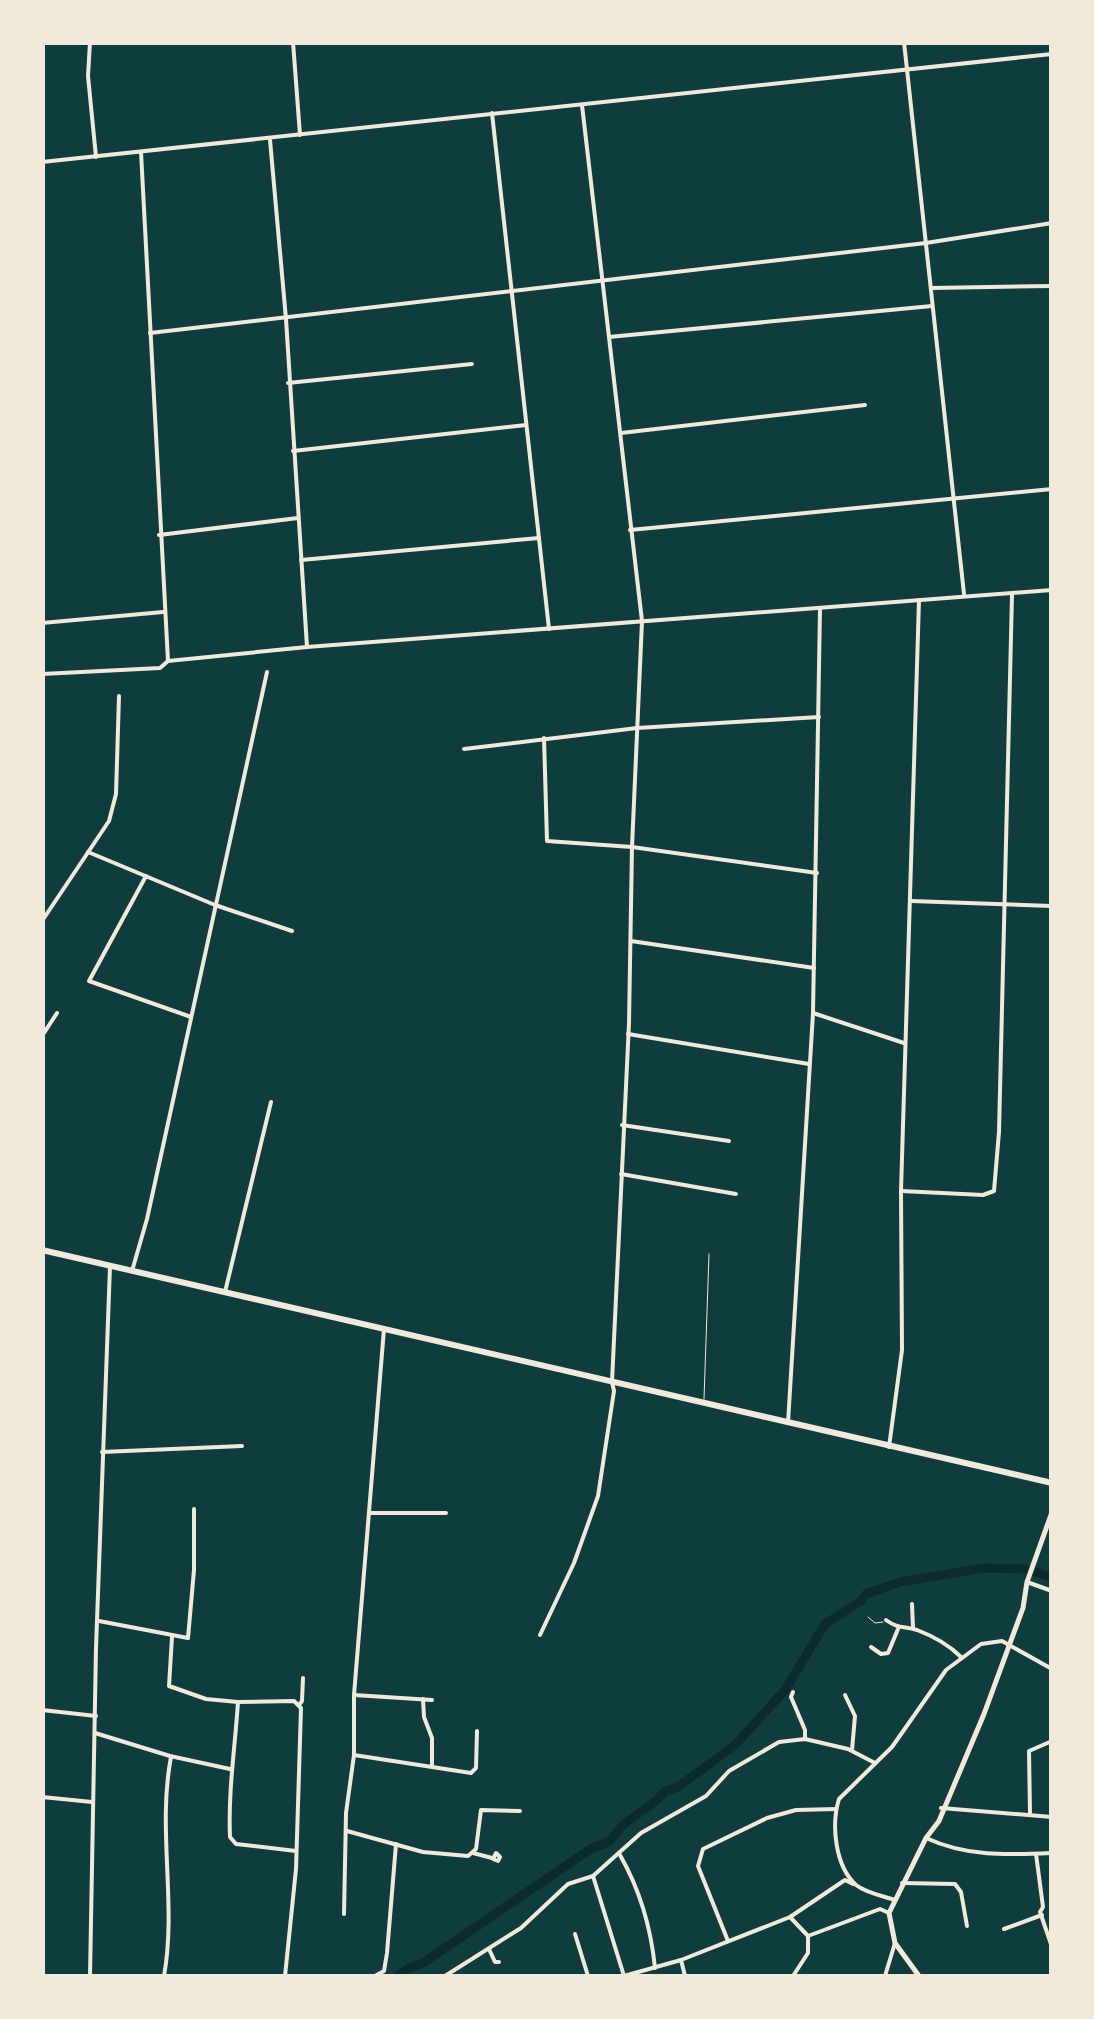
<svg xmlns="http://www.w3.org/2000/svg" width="1094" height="2019" viewBox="0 0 1094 2019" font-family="'Roboto Condensed',sans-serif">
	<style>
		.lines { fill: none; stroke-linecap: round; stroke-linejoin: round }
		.canal { stroke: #0a2a2b; stroke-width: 9 }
		.service { stroke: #f1e9da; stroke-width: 1 }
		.minor { stroke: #f1e9da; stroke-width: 4 }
		.tertiary { stroke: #f1e9da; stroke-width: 5 }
		.primary { stroke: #f1e9da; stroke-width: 6 }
	</style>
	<rect width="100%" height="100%" fill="#0f3d3e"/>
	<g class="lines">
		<polyline class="canal" points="398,1976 409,1968 423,1963 592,1848 609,1842 623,1825 658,1799 665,1791 678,1787 735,1745 785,1690 825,1624 861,1601 866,1594 900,1582 984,1568 1024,1569 1052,1577"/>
		<g class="service">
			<polyline points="704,1399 709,1254"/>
			<polyline points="868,1617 875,1623 883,1622"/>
		</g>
		<g class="minor">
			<polyline points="90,42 88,76 96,157"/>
			<polyline points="293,42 300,135"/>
			<polyline points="904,42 964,594"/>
			<polyline points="492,113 549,629"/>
			<polyline points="270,140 286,319 307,647"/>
			<polyline points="141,152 168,661"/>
			<polyline points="42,162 1052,54"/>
			<polyline points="931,288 1052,286"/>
			<polyline points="150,333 926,243 1052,223"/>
			<polyline points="609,337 932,306"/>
			<polyline points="288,383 472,364"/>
			<polyline points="621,433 865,405"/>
			<polyline points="293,451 526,425"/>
			<polyline points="630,530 1052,489"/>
			<polyline points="159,535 298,518"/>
			<polyline points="301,560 539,538"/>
			<polyline points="42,623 163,612"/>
			<polyline points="42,674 160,668 168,661 307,647 1052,590"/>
			<polyline points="544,738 547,841 632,847 817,873"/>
			<polyline points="464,749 637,728 819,717"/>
			<polyline points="88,852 215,905 292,931"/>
			<polyline points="146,876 89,981 191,1017"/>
			<polyline points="911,901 1052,906"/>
			<polyline points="42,921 109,821 116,794 119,696"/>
			<polyline points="631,941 814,968"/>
			<polyline points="813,1013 904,1043"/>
			<polyline points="628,1034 809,1064"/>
			<polyline points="42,1036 57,1013"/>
			<polyline points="622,1125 729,1141"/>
			<polyline points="621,1174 736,1194"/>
			<polyline points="901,1191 983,1195 994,1191 999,1132 1012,595"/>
			<polyline points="132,1271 147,1219 267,672"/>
			<polyline points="225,1292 271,1102"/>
			<polyline points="788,1423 813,1013 820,609"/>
			<polyline points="889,1447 902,1350 901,1191 919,600"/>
			<polyline points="102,1452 242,1446"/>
			<polyline points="371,1513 446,1513"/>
			<polyline points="1027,1582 1052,1591"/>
			<polyline points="912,1604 913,1628"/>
			<path d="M886,1620c12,9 18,6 31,10 16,6 32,15 44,27"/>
			<polyline points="99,1621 188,1638 194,1570 194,1509"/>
			<polyline points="540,1635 574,1563 598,1496 614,1391 612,1382 629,1023 632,847 642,621 582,105"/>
			<polyline points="172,1637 169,1686 206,1699 238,1702"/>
			<polyline points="871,1647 881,1654 888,1653 898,1629"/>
			<polyline points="793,1692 791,1697 805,1730 805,1739"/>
			<polyline points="354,1695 432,1700"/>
			<polyline points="845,1695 855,1716 852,1750"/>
			<polyline points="423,1699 424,1717 432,1738 432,1767"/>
			<polyline points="299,1705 302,1701 303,1678"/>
			<polyline points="42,1710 96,1716"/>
			<polyline points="95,1733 170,1756 230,1769"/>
			<polyline points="354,1755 471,1773 476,1768 477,1731"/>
			<polyline points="42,1797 92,1802"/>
			<polyline points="941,1808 1052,1817"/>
			<polyline points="1030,1813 1029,1751 1052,1741"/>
			<polyline points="347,1831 423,1852 468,1856 476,1849 481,1810 520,1811"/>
			<path d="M926,1838c41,19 81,17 126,15"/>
			<polyline points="473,1853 492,1858"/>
			<polygon points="496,1853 500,1857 498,1861 493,1859"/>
			<polyline points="1036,1854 1043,1907 1040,1912 1052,1947"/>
			<path d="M620,1855c20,35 31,73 35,113"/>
			<polyline points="593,1876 624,1976"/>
			<polyline points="902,1883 955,1884 961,1892 967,1926"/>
			<path d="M895,1900c-12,-4 -29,-7 -39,-15 -21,-19 -25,-60 -17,-86l53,-52 54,-77 35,-26 21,-3 50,28"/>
			<polyline points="344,1914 346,1813 354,1755 354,1695 384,1329"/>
			<polyline points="790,1917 845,1880 853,1884"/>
			<polyline points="1004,1929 1042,1915"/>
			<polyline points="575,1934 588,1976"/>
			<polyline points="728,1941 698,1866 703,1849 767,1818 796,1810 836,1809"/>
			<polyline points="489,1949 495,1962 499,1962"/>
			<polyline points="681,1960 685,1976"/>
			<polyline points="90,1976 96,1648 110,1266"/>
			<path d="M164,1976c13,-71 -7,-147 7,-219"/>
			<path d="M285,1976l11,-107 5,-161 -7,-7 -56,1c-3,46 -10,90 -8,135l6,7 60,7"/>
			<polyline points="375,1976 384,1971 387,1953 396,1844"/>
			<polyline points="445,1976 521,1928 568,1884 593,1876 641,1833 706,1796 729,1771 779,1742 805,1739 848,1749 875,1763"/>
			<polyline points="624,1976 681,1960 790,1917 808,1936"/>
			<polyline points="793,1976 808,1953 808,1936 880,1909 889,1913"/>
			<polyline points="885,1976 895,1943"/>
		</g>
		<polyline class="tertiary" points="919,1976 895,1943 889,1913 926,1838 939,1821 984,1714 1023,1608 1027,1582 1052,1512"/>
		<polyline class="primary" points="42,1250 1052,1483"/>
	</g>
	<rect width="1094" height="2019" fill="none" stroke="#f1e9da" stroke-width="90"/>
</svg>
